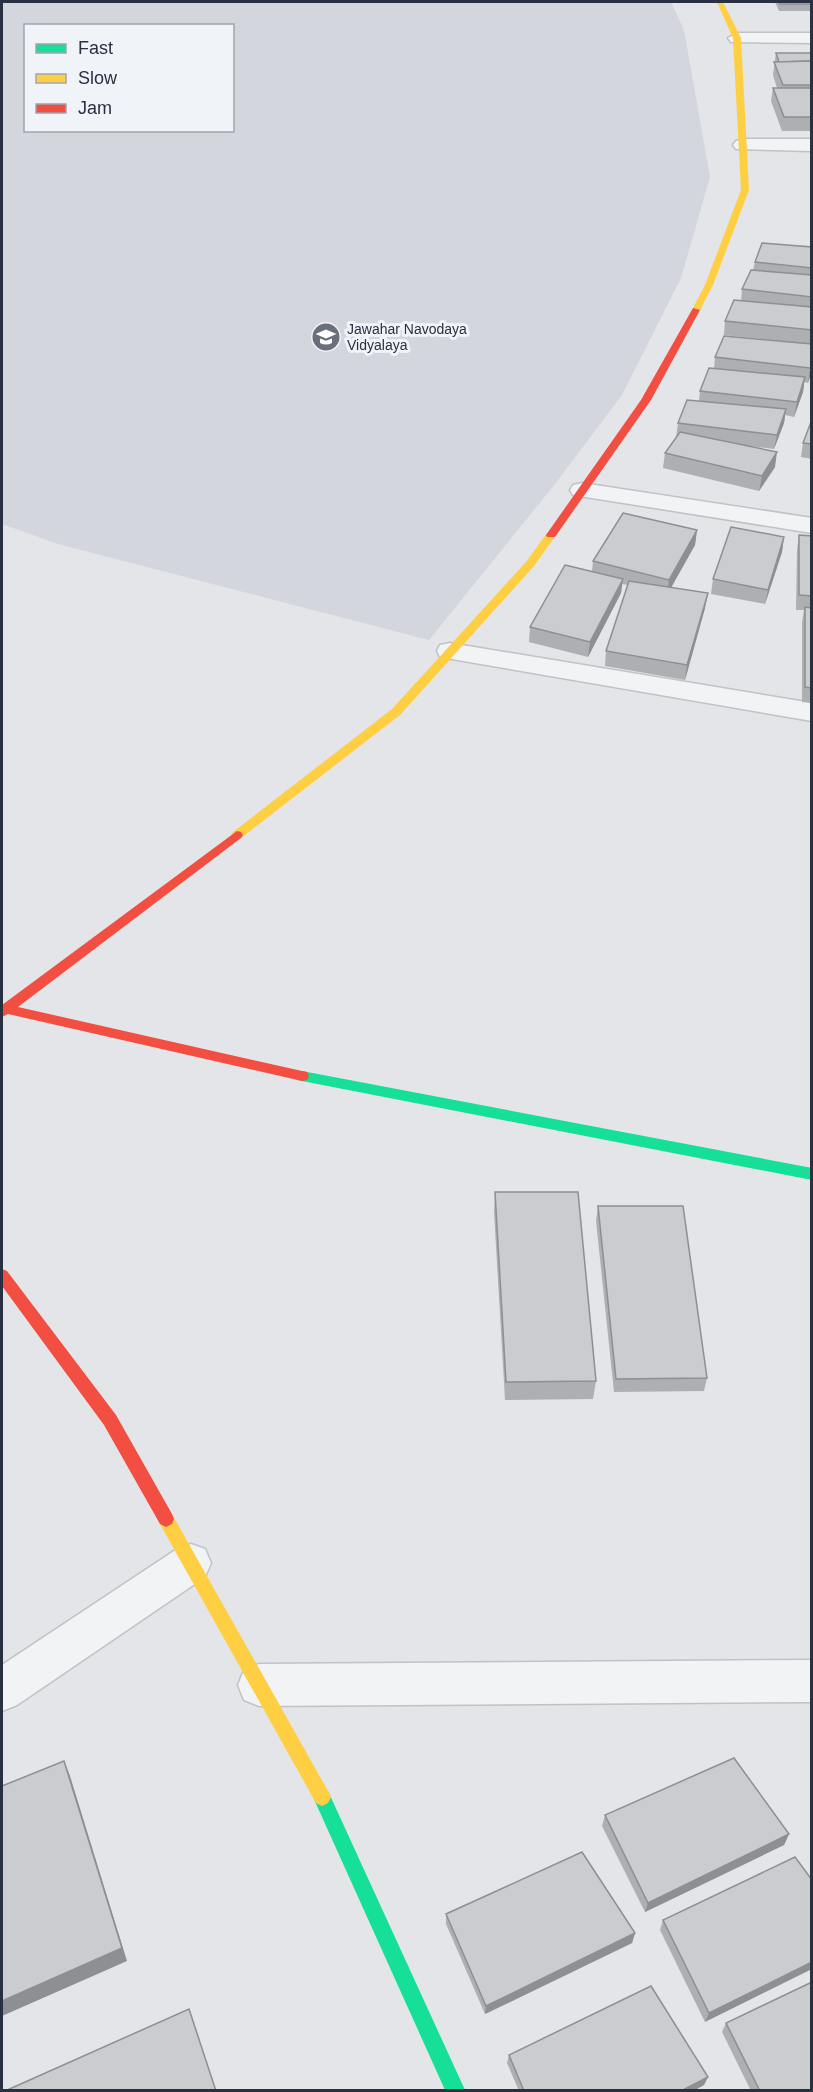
<svg xmlns="http://www.w3.org/2000/svg" width="813" height="2092" viewBox="0 0 813 2092" font-family="Arial,sans-serif">
	<style>
		.built { fill: #d3d6dd; fill-rule: evenodd }
		.lines { fill: none; stroke-linecap: round; stroke-linejoin: round }
		.street-casing { stroke: #c0c2c6; stroke-width: 3 }
		.street { fill: #f2f3f5; fill-rule: evenodd }
		.fast { fill: #16e098; fill-rule: evenodd }
		.slow { fill: #ffcf43; fill-rule: evenodd }
		.jam { fill: #f24e42; fill-rule: evenodd }
		.wall { fill: #aeafb3 }
		.shaded-wall { fill: #8d8f92 }
		.building { fill: #caccd0; stroke: #8d8f92; stroke-width: 1.5 }
		.labels { text-anchor: middle; dominant-baseline: central; stroke-width: 6; stroke-linejoin: round; paint-order: stroke }
		.far-poi-label { font-size: 14px; fill: #293042; stroke: #f0f3f7; text-anchor: start }
	</style>
	<rect width="100%" height="100%" fill="#e3e5e8"/>
	<path class="built" d="M2,2h669l13,28 26,147 -29,101 -59,117 -67,89 -126,156 -371,-96 -56,-20zM26,26h206v104h-206z"/>
	<g class="lines">
		<g class="street-casing">
			<g id="street">
				<polygon points="737,33 812,33 812,43 731,42 728,38"/>
				<polygon points="743,139 812,139 812,151 736,149 733,145 736,141"/>
				<polygon points="582,483 812,518 812,533 573,495 570,490 573,485"/>
				<polygon points="450,643 812,703 812,721 440,657 437,651 440,645"/>
				<polygon points="191,1544 205,1549 211,1563 205,1577 17,1705 2,1711 2,1665 177,1549"/>
				<polygon points="812,1660 812,1702 259,1706 244,1700 238,1685 244,1670 259,1664"/>
			</g>
		</g>
		<use href="#street" class="street"/>
		<g class="fast">
			<polygon points="302,1071 812,1168 812,1180 302,1081 297,1080 295,1076 297,1072"/>
			<polygon points="322,1788 328,1791 465,2090 445,2090 313,1797 316,1791"/>
		</g>
		<g class="slow">
			<polygon points="717,2 723,2 741,38 749,190 713,285 700,310 696,313 692,310 705,285 741,190 733,38"/>
			<polygon points="551,532 556,535 534,566 400,715 241,838 233,838 231,835 233,832 392,709 526,562 547,533"/>
			<polygon points="166,1511 172,1514 328,1791 331,1797 328,1803 322,1806 316,1803 160,1524 158,1519 160,1514"/>
		</g>
		<g class="jam">
			<polygon points="693,308 700,310 651,400 555,537 547,537 546,535 641,400"/>
			<polygon points="237,831 241,832 243,835 241,838 18,1007 302,1071 307,1072 309,1076 307,1080 302,1081 8,1014 2,1017 2,1005"/>
			<polygon points="2,1269 7,1271 116,1415 172,1514 174,1519 172,1524 166,1527 160,1524 104,1425 2,1286"/>
		</g>
	</g>
	<g class="wall">
		<polygon points="775,2 812,2 812,11 779,11"/>
		<polygon points="776,53 812,53 812,131 782,131 771,101 773,88 777,88 773,75"/>
		<polygon points="812,247 812,371 808,383 804,382 803,392 794,417 785,415 784,423 774,449 750,446 775,467 759,491 663,468 665,453 676,438 678,423 699,401 700,391 714,369 715,357 780,341 724,335 725,321 741,301 742,289 753,270 755,262"/>
		<polygon points="812,421 812,459 801,457 803,443"/>
		<polygon points="697,530 695,545 671,587 705,608 685,680 605,666 606,651 628,585 622,584 621,593 588,657 529,642 530,627 592,571 593,561"/>
		<polygon points="799,535 812,536 812,703 802,702 802,622 804,610 796,610 797,550"/>
		<polygon points="784,537 782,552 765,604 711,594 713,579"/>
		<polygon points="495,1192 596,1381 593,1399 505,1400 494,1212"/>
		<polygon points="598,1206 707,1378 704,1391 614,1392 596,1221"/>
		<polygon points="605,1815 789,1834 784,1845 645,1912 602,1826"/>
		<polygon points="812,1880 705,2022 660,1930 663,1920"/>
		<polygon points="446,1914 635,1933 632,1943 485,2014 446,1924"/>
		<polygon points="726,2023 812,2091 751,2091 722,2032"/>
		<polygon points="509,2055 708,2077 704,2085 693,2091 519,2091 507,2063"/>
	</g>
	<g class="shaded-wall">
		<polygon points="812,364 812,371 808,383 810,368"/>
		<polygon points="805,377 803,392 794,417 797,402"/>
		<polygon points="786,409 784,423 774,449 777,435"/>
		<polygon points="777,452 775,467 759,491 762,476"/>
		<polygon points="697,530 695,545 667,595 669,580"/>
		<polygon points="784,537 782,552 765,604 768,590"/>
		<polygon points="623,579 621,593 588,657 590,642"/>
		<polygon points="708,593 705,608 685,680 687,665"/>
		<polygon points="64,1761 70,1776 127,1961 2,2016 2,2001"/>
		<polygon points="789,1834 784,1845 645,1912 648,1903"/>
		<polygon points="635,1933 632,1943 485,2014 486,2006"/>
		<polygon points="812,1962 812,1969 705,2022 709,2013"/>
		<polygon points="708,2077 704,2085 693,2091 681,2091"/>
	</g>
	<g class="building">
		<polygon points="779,2 812,2 812,4 780,4"/>
		<polygon points="776,53 812,53 812,61 779,62"/>
		<polygon points="812,61 812,85 783,85 774,62"/>
		<polygon points="773,88 812,88 812,117 784,117"/>
		<polygon points="762,243 812,247 812,268 755,262"/>
		<polygon points="751,270 812,275 812,297 742,289"/>
		<polygon points="734,300 812,307 812,330 725,321"/>
		<polygon points="724,336 812,344 812,364 810,368 715,357"/>
		<polygon points="709,368 805,377 797,402 700,391"/>
		<polygon points="687,400 786,409 777,435 678,423"/>
		<polygon points="811,422 812,422 812,444 803,443"/>
		<polygon points="680,432 777,452 762,476 665,453"/>
		<polygon points="623,513 697,530 669,580 593,561"/>
		<polygon points="731,527 784,537 768,590 713,579"/>
		<polygon points="799,535 812,536 812,596 799,595"/>
		<polygon points="565,565 623,579 590,642 530,627"/>
		<polygon points="629,581 708,593 687,665 606,651"/>
		<polygon points="805,607 812,608 812,688 805,687"/>
		<polygon points="495,1192 578,1192 596,1381 506,1382"/>
		<polygon points="598,1206 683,1206 707,1378 616,1379"/>
		<polygon points="734,1758 789,1834 648,1903 605,1815"/>
		<polygon points="64,1761 122,1948 2,2001 2,1786"/>
		<polygon points="582,1852 635,1933 486,2006 446,1914"/>
		<polygon points="795,1857 812,1880 812,1962 709,2013 663,1920"/>
		<polygon points="812,1982 812,2091 760,2091 726,2023"/>
		<polygon points="651,1986 708,2077 681,2091 524,2091 509,2055"/>
		<polygon points="189,2009 216,2091 5,2091"/>
	</g>
	<defs>
		<g id="school-disc" transform="scale(1.5)"><circle r="9.5" fill="#6a6f7c" stroke="#f0f3f7"/><path d="M0-5L7-2L0 1L-7-2ZM-4 1L0 2.5L4 1V4Q0 6-4 4Z" fill="#fff"/></g>
	</defs>
	<g fill-rule="evenodd">
		<use href="#school-disc" x="326" y="337"/>
	</g>
	<g class="labels">
		<g class="far-poi-label">
			<text x="347" y="329">Jawahar Navodaya<tspan x="347" dy="16">Vidyalaya</tspan></text>
		</g>
	</g>
	<rect width="813" height="2092" fill="none" stroke="#293042" stroke-width="6"/>
	<rect x="24" y="24" width="210" height="108" fill="#f0f3f7" stroke="#a0a5af" stroke-width="1.5"/>
	<rect x="36" y="44" width="30" height="9" fill="#16e098" stroke="#a0a5af" stroke-width="1.5"/>
	<text x="78" y="54" font-size="18" fill="#293042">Fast</text>
	<rect x="36" y="74" width="30" height="9" fill="#ffcf43" stroke="#a0a5af" stroke-width="1.5"/>
	<text x="78" y="84" font-size="18" fill="#293042">Slow</text>
	<rect x="36" y="104" width="30" height="9" fill="#f24e42" stroke="#a0a5af" stroke-width="1.5"/>
	<text x="78" y="114" font-size="18" fill="#293042">Jam</text>
</svg>
